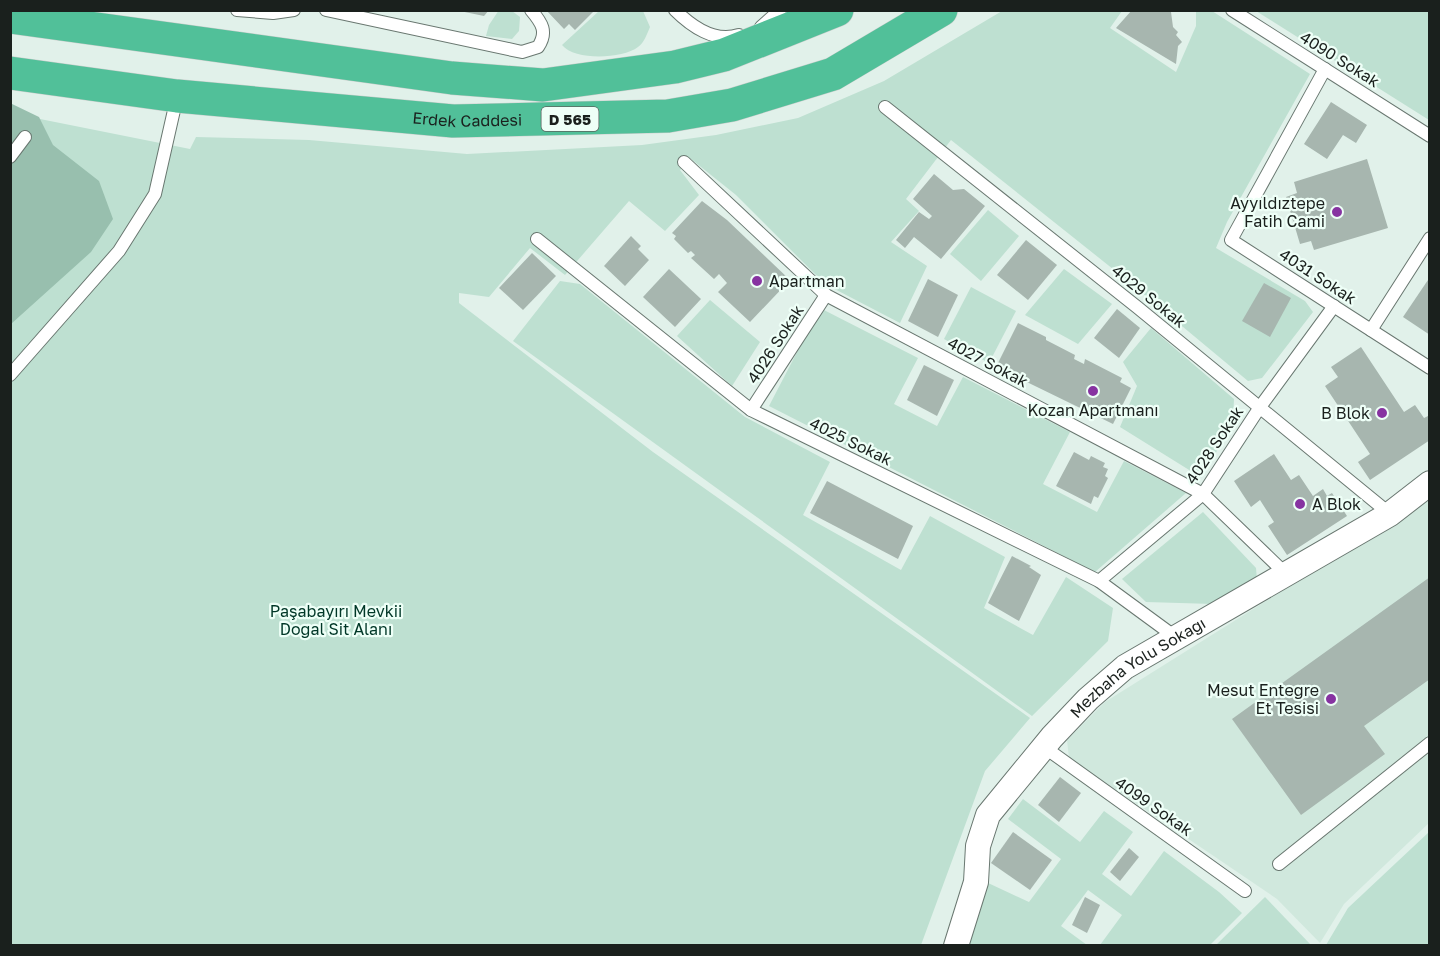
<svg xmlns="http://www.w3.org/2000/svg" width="1440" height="956" viewBox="0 0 1440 956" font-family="'Golos Text',sans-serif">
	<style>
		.built { fill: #d0e8dd }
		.green { fill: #bee0d1 }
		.forest { fill: #98bfae }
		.building { fill: #a7b6af }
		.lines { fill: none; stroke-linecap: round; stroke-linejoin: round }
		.lane-casing { stroke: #697770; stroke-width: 14 }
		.street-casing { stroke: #697770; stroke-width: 26 }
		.highway-casing { stroke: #cdcecd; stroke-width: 34 }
		.lane { stroke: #fff; stroke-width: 12 }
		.street { stroke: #fff; stroke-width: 24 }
		.highway { stroke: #51c099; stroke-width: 33 }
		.poi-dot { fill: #8733a1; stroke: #eefff7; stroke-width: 2 }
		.labels { text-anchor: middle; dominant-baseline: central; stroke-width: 4.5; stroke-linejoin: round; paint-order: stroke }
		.shield { fill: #eefff7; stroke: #5a635e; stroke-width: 1.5 }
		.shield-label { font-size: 15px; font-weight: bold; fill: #1a201d }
		.street-label { font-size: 16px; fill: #1a201d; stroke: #eefff7 }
		.poi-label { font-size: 16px; fill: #1a201d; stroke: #eefff7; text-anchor: end }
		.park-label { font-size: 16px; fill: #003727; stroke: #eefff7 }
	</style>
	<rect width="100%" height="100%" fill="#e1f1ea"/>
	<polygon class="built" points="1429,499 1429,823 1344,904 1320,943 1277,899 1069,758 1067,740 1105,702"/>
	<g class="green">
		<polygon points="499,10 512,11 520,17 519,31 512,39 486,36 489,25"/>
		<path d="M599,11h44l7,16c-3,7 -6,16 -12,20 -16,12 -63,14 -76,-2z"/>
		<polygon points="1002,11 1122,11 1110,28 1176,72 1196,26 1196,11 1212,11 1310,74 1227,222 1216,248 1305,301 1313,312 1262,378 1248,381 1123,277 951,140 906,199 919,211 891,242 927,266 900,323 825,284 736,195 691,159 680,170 699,195 665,231 629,201 565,275 530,248 489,297 459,293 459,303 653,452 1030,718 985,771 921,945 11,945 10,113 190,149 196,137 309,140 467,154 642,145 716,135 798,118 884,81"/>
		<polygon points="1256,11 1429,11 1429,120"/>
		<polygon points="988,210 1019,236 981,281 950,254"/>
		<polygon points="1064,269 1112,304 1078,344 1025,315"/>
		<polygon points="560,281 580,284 745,417 830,462 803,515 901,570 930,516 1005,557 984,608 1033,635 1066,577 1113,608 1108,641 1032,716 513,341"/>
		<polygon points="971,287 1016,311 989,363 944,339"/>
		<polygon points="710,300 760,342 732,386 677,336"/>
		<polygon points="820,308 918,358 894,404 937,426 963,377 1070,432 1043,484 1097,512 1124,461 1186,493 1095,572 769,406"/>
		<polygon points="1151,328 1234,399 1233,420 1208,468 1194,473 1120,427 1137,386 1123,362"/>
		<polygon points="1203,512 1256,568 1257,580 1213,604 1146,602 1122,579"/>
		<polygon points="1023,799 1080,842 1104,811 1133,832 1102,874 1131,896 1164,851 1219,892 1242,913 1210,945 1100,945 1122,915 1088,890 1061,926 1087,945 965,946 986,882 1029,902 1061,859 1008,819"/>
		<polygon points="1429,832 1429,945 1326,945 1348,908"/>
		<polygon points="1265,897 1311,945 1216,945"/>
	</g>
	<polygon class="forest" points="10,103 39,117 53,145 99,181 113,219 91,252 11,324"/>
	<g class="building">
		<polygon points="455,10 489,10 484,16"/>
		<polygon points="546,10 595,10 575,30 569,24 564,29"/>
		<polygon points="1132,10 1171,12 1173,27 1178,32 1176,35 1182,42 1178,46 1176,64 1116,28"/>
		<polygon points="1331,102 1367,125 1356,143 1343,135 1327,159 1304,144"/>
		<polygon points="1367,159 1388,228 1314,250 1311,241 1300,244 1286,197 1297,193 1294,182"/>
		<polygon points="934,174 953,190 964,189 985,206 941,259 914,237 905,248 896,240 919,212 929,219 932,216 913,199"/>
		<polygon points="702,201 727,220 790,280 750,322 718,292 727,283 719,274 714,279 691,258 695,255 691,251 688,253 674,239 676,236 672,233"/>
		<polygon points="631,236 641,246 638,249 649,260 625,286 604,266"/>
		<polygon points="1026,240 1057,265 1028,300 997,275"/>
		<polygon points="532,253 556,276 523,310 499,288"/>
		<polygon points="669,269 701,299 675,327 643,297"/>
		<polygon points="1430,277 1430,335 1403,317"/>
		<polygon points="928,279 958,295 938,337 908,321"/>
		<polygon points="1264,283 1291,298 1270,337 1242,321"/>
		<polygon points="1117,309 1140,328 1119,358 1094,338"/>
		<polygon points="1018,323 1046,337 1046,340 1075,355 1074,359 1084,364 1085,359 1122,378 1120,382 1131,388 1113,424 996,367"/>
		<polygon points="1361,347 1404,412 1415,405 1424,418 1430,415 1430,440 1370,480 1358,462 1370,454 1325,386 1338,377 1331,367"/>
		<polygon points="924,365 954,380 937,416 907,400"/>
		<polygon points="1074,452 1089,460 1091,456 1105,463 1103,467 1108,469 1105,476 1108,478 1098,498 1094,496 1091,504 1056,486"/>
		<polygon points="1274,454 1291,480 1299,475 1313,496 1323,489 1327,496 1332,493 1347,516 1287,555 1268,526 1274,522 1260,500 1251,507 1234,481"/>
		<polygon points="827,481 913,526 898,559 810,513"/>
		<polygon points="1012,556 1031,566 1029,567 1041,575 1019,621 988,603"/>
		<polygon points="1430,577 1430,679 1364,726 1385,754 1301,815 1232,719"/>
		<polygon points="1060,777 1081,793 1059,822 1038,805"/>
		<polygon points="1013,832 1052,860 1030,890 991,863"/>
		<polygon points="1129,848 1139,857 1120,881 1110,872"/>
		<polygon points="1085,897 1100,905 1087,933 1072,925"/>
	</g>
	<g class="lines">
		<g class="lane-casing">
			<g id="lane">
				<polyline points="237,10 273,13 294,10"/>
				<path d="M326,10l196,42 16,-5c10,-15 4,-24 -7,-37"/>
				<path d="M675,10c16,16 40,33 64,25"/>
				<polyline points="1232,10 1430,136"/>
				<polyline points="761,27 780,10"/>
				<polyline points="1325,69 1231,240 1430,368"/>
				<polyline points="885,107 1137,307 1390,514"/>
				<polyline points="10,157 25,137"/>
				<polyline points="684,162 826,295 1203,494 1287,575"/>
				<polyline points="537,239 751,410 1099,581 1174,636"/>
				<polyline points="1371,330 1430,238"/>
				<polyline points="10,375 119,251 155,194 177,97"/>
				<polyline points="751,410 826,295"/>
				<polyline points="1099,581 1203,494 1260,407 1334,306"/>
				<polyline points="1044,747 1245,891"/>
				<polyline points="1279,864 1430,743"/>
			</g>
		</g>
		<g class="street-casing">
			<g id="street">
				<path id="s1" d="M956,946l20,-64 2,-36 10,-31 64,-78 36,-38 37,-32 265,-153 40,-31"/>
			</g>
		</g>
		<g class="highway-casing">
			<g id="highway">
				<polyline points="10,17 452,78 543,85 675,67 724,55 837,10"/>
				<path id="s2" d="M10,73l167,23 276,25 215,-5 64,-11 101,-31 108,-64"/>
			</g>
		</g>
		<use href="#lane" class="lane"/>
		<use href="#street" class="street"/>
		<use href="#highway" class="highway"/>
	</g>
	<g class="poi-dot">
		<circle cx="1337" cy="212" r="6"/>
		<circle cx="757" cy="281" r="6"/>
		<circle cx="1093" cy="391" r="6"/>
		<circle cx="1382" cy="413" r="6"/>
		<circle cx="1300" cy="504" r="6"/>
		<circle cx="1331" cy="699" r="6"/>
	</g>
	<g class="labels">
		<rect class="shield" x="541.5" y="107" width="57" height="24" rx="4.5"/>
		<g class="shield-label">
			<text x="570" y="119">D 565</text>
		</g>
		<g class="street-label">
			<text transform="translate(1340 59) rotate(32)">4090 Sokak</text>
			<text stroke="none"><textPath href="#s2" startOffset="460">Erdek Caddesi</textPath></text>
			<text transform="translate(1318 276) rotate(33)">4031 Sokak</text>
			<text transform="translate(1149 296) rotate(39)">4029 Sokak</text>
			<text transform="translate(775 344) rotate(-57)">4026 Sokak</text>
			<text transform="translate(988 362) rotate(28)">4027 Sokak</text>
			<text transform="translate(851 441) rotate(26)">4025 Sokak</text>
			<text transform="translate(1214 445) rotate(-56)">4028 Sokak</text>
			<text stroke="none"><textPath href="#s1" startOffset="348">Mezbaha Yolu Sokağı</textPath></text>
			<text transform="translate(1154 806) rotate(35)">4099 Sokak</text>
		</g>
		<g class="poi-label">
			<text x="1325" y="203">Ayyıldıztepe<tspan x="1325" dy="18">Fatih Cami</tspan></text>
			<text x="769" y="281" text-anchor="start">Apartman</text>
			<text x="1093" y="410" text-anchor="middle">Kozan Apartmanı</text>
			<text x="1370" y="413">B Blok</text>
			<text x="1312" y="504" text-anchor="start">A Blok</text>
			<text x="1319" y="690">Mesut Entegre<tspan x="1319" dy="18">Et Tesisi</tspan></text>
		</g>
		<g class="park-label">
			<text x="336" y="611">Paşabayırı Mevkii<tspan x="336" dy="18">Doğal Sit Alanı</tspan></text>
		</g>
	</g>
	<rect width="1440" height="956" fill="none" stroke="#1a201d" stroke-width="24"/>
</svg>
